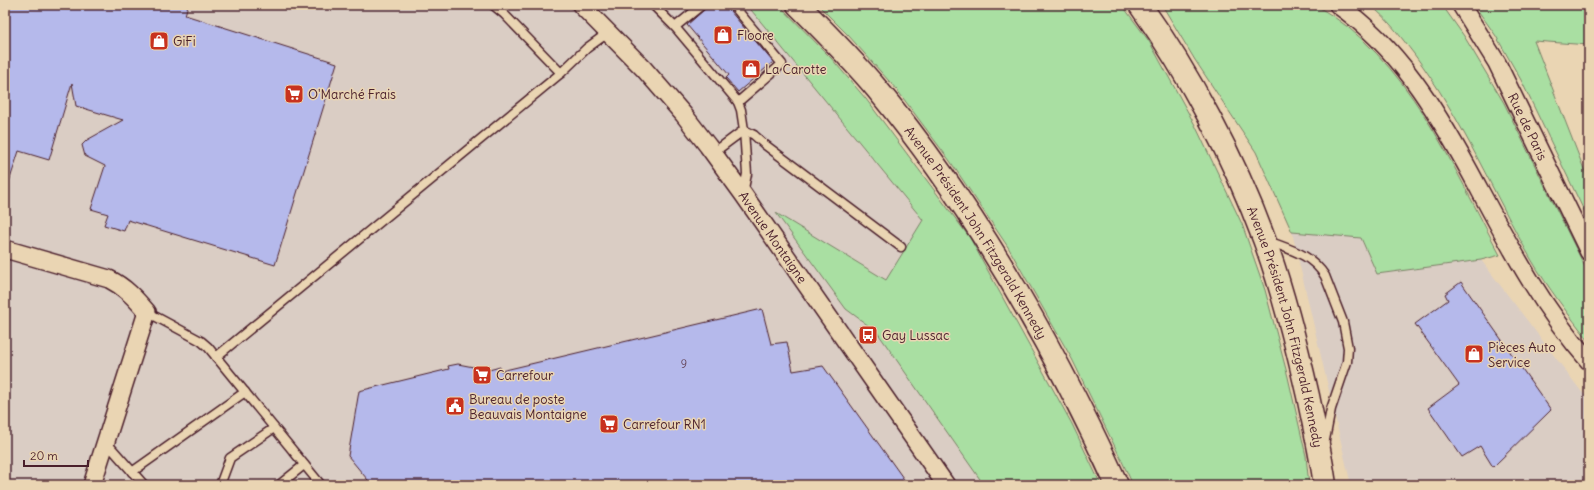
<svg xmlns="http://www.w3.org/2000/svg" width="1594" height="490" viewBox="0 0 1594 490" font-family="Delius,sans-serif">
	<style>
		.built { fill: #dacdc4 }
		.green { fill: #a9dfa2; stroke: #7a7f66 }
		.building { fill: #b5b9eb; stroke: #4a1f2b }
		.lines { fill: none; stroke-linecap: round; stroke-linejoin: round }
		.lane-casing { stroke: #4a1f2b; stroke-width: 11 }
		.street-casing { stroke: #4a1f2b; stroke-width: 20 }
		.secondary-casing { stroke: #4a1f2b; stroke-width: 25 }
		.lane { stroke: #ead5b3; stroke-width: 8 }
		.street { stroke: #ead5b3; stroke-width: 17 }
		.secondary { stroke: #ead5b3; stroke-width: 22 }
		.labels { text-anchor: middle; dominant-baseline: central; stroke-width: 3; stroke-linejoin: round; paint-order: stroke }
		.number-label { font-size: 11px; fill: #65465b }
		.poi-label { font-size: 13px; fill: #4a1f2b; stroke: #ead5b3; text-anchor: start }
		.street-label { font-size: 13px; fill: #4a1f2b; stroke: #ead5b3 }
	</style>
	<rect width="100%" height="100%" fill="#ead5b3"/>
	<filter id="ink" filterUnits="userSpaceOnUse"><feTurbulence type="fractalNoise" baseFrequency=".025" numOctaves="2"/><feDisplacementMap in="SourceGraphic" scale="8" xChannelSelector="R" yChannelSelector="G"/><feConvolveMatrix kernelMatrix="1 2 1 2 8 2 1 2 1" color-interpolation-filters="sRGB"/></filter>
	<g filter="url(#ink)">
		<g class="built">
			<polygon points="5,5 747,5 923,220 1042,485 5,485"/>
			<polygon points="1292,232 1361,238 1377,274 1481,260 1581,391 1589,399 1589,485 1351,485"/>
		</g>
		<g class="green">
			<polygon points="747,5 779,5 831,58 866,99 970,238 1072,424 1101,485 984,485 877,332 846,309 776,213 886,280 923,220"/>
			<polygon points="818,5 1122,5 1149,41 1195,125 1242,224 1265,290 1288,377 1306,456 1309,485 1133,485 1120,457 1072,359 1008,247 950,161 897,90 848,35"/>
			<path d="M1162,5h153c93,52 137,160 185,250l-19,5 -104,14 -16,-36 -69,-6 -36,-80 -61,-92z"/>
			<path d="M1370,5h72l22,31 40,67 85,172v66c-20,-26 -41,-53 -58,-82 -39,-68 -69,-141 -117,-205 -13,-17 -27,-36 -44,-49z"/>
			<polygon points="1474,5 1570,5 1589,7 1589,45 1534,41 1589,182 1589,221 1521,80 1496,36"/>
		</g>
		<g class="building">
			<polygon points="5,5 188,5 185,15 337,63 275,265 128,220 124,231 104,225 108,214 91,209 105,166 85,156 82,145 87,140 123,120 76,106 72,83 49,160 19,151 9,182 5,181"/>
			<polygon points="707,5 725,5 773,62 738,92 726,78 729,75 687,25 705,9"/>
			<polygon points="1461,282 1551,410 1493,467 1480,446 1462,457 1428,408 1459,385 1415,324 1448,300 1445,294"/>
			<polygon points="762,309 771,344 787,342 793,371 823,366 908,485 372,485 348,456 359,391 449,369 448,366 458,364 489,370 500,367 501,371"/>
		</g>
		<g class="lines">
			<g class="lane-casing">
				<g id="lane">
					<polyline points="493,5 504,14 561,73"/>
					<polyline points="653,5 675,27 738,102 741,110 744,130 754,135 764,144 901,247"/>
					<polyline points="733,5 782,64 738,102"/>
					<polyline points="675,27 702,5"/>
					<polyline points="713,153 744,130 747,174 743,193"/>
					<path d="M1268,241c23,9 43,13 57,35l18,46 5,26 -1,14 -16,47 -6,31"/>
					<polyline points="147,312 201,341 208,347 321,485"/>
					<polyline points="216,357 561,73 587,48 609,32"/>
					<polyline points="106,442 144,485"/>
					<polyline points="132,472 245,392"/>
					<polyline points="220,485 230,458 274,428"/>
					<polyline points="279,485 304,465"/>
				</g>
			</g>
			<g class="street-casing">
				<g id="street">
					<path id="s1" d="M581,5l63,64 40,46 24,31 35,48 203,291"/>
					<path d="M1338,5c60,42 97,103 132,167 35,65 69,133 119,189"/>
					<path id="s2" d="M1461,5l36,58 92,189"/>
					<path d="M5,249l104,30c16,8 26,19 38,33l-55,173"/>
				</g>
			</g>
			<g class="secondary-casing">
				<g id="secondary">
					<path id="s3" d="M798,5c27,27 54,54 79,84 98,119 176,256 240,396"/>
					<path id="s4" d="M1140,5c50,70 94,153 124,234 19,51 32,104 44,157 6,30 13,59 17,89"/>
				</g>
			</g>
			<use href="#lane" class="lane"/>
			<use href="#street" class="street"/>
			<use href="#secondary" class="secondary"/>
		</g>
	</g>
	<defs>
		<g id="shop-square" transform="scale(1)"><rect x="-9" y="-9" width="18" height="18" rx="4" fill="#c8321e" stroke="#ead5b3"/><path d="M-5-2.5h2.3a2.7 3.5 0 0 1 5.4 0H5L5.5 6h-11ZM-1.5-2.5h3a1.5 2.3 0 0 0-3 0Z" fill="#fff"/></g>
		<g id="supermarket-square" transform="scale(1)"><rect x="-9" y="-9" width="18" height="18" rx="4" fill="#c8321e" stroke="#ead5b3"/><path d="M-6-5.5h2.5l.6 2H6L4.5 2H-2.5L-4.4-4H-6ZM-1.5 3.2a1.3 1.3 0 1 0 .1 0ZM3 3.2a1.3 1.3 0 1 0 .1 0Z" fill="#fff"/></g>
		<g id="bus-square" transform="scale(1)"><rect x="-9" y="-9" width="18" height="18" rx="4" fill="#c8321e" stroke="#ead5b3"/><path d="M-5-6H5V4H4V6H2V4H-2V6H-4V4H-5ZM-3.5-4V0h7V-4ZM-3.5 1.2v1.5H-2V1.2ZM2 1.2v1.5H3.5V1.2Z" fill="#fff"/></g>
		<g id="civic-square" transform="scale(1)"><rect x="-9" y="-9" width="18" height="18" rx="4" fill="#c8321e" stroke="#ead5b3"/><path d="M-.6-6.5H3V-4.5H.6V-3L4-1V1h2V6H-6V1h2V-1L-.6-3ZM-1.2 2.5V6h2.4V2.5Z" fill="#fff"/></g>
	</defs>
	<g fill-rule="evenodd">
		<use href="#shop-square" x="723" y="35"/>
		<use href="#shop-square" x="159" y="41"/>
		<use href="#shop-square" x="751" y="69"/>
		<use href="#supermarket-square" x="294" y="94"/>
		<use href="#bus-square" x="868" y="335"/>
		<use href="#shop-square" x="1474" y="354"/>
		<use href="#supermarket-square" x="482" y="375"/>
		<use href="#civic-square" x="455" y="406"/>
		<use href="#supermarket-square" x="609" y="424"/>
	</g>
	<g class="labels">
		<g class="number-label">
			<text x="684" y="364">9</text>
		</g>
		<g class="poi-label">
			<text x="737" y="35">Floore</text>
			<text x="173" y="41">GiFi</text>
			<text x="765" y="69">La Carotte</text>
			<text x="308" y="94">O'Marché Frais</text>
			<text x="882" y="335">Gay Lussac</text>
			<text x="1488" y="347">Pièces Auto<tspan x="1488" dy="15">Service</tspan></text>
			<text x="496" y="375">Carrefour</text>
			<text x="469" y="399">Bureau de poste<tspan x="469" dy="15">Beauvais Montaigne</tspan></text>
			<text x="623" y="424">Carrefour RN1</text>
		</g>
		<g class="street-label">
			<text stroke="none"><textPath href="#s2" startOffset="139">Rue de Paris</textPath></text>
			<text stroke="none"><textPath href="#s3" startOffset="290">Avenue Président John Fitzgerald Kennedy</textPath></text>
			<text stroke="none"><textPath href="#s1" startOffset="302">Avenue Montaigne</textPath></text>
			<text stroke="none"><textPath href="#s4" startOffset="356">Avenue Président John Fitzgerald Kennedy</textPath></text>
		</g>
	</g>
	<rect width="1594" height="490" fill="none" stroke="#ead5b3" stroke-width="20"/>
	<rect x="10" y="10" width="1574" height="470" fill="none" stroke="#4a1f2b" stroke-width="1.5" filter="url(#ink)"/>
	<path d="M24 460v6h64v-6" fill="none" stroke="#4a1f2b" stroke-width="2"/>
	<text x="30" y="460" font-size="12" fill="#4a1f2b" stroke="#ead5b3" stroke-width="3" paint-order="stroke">20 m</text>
</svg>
